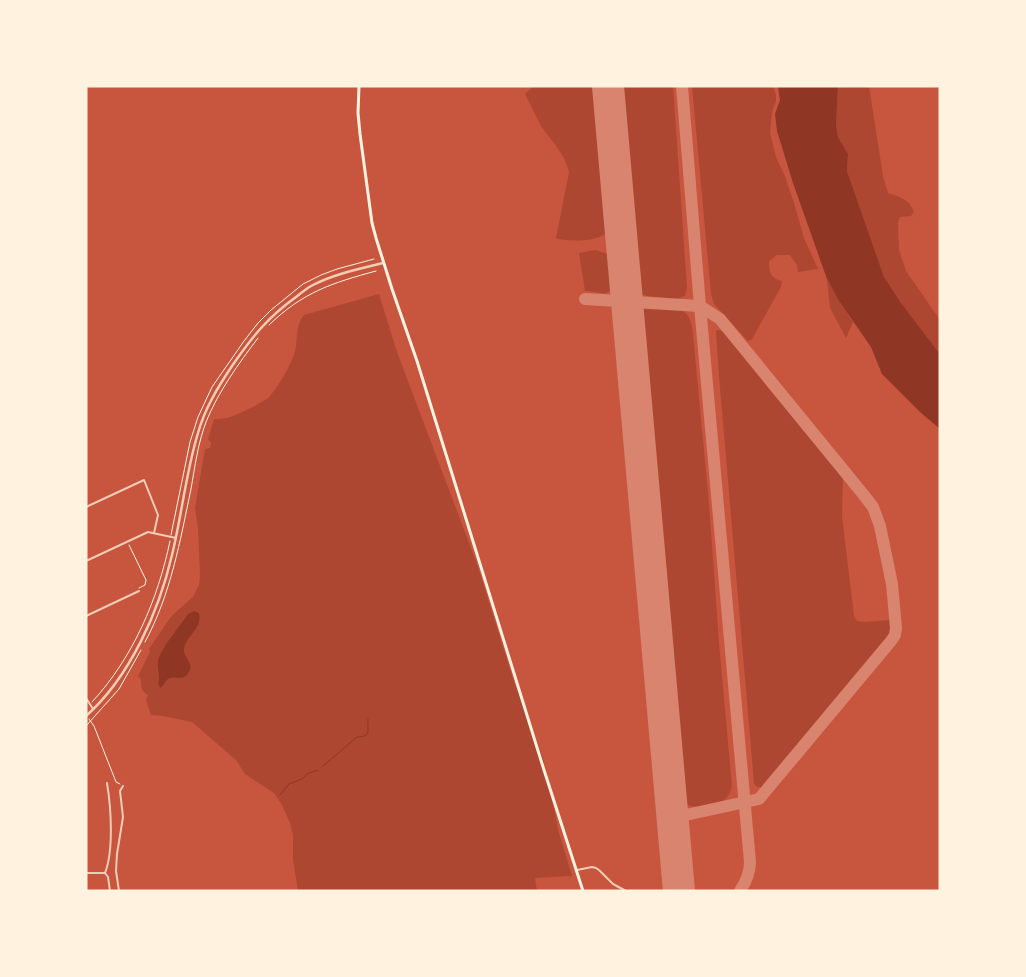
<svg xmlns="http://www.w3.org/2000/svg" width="1026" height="977" viewBox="0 0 1026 977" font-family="'Varela Round',sans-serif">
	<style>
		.green { fill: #ae4732 }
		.water { fill: #8f3625 }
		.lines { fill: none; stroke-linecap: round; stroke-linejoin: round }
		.stream { stroke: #8f3625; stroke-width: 1 }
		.taxiway { stroke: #d8846e; stroke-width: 12 }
		.runway { stroke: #d8846e; stroke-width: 32 }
		.path { stroke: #fff3e0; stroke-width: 1 }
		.minor { stroke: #f1ccb7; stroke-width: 2 }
		.tertiary { stroke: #f1ccb7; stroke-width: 2.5 }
		.secondary { stroke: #fff3e0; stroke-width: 3 }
	</style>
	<rect width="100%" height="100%" fill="#c8553d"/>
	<g class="green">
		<path d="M534,86h63l11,144c-7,13 -37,11 -50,9l-2,-1 13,-66 -4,-12 -8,-13 -16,-21 -16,-32z"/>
		<polygon points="622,86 673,86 687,288 685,296 677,299 647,296 641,294 639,289 632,230"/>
		<path d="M692,86h81l3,9v6l-4,10 -2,22 6,24 8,17 10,29 10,35 14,31 -20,3 -1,-7 -7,-10h-13l-8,6c0,11 2,18 13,20l-1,6 -29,52 -4,2 -34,-37 -3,-10z"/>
		<path d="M838,86h31l14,90 5,17c12,4 21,6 26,19l-3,4 -11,1 -2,5 1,28 7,21 34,49v34l-39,-51 -17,-26 -37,-106 1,-17 -10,-17 -2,-12z"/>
		<path d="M595,250l17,5c1,9 7,35 -6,38 -6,1 -15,-2 -21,-2l-6,-38z"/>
		<polygon points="827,279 839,301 853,322 846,338 830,308"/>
		<path d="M379,294l18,58 80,212 37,118 29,76 16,75 13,43 -37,2 2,13h-239l-5,-31v-25l-3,-12 -8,-18 -8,-12 -29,-19 -9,-14 -44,-38 -29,-6 -12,-1 -5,-15 2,-5c-7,-4 -7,-8 -7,-16l-3,-3 12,-24 -1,-3 21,-31 8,-8 15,-13 6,-12 1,-10 -2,-46 -3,-21 10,-59 5,-1 1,-5 -3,-4 6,-20c4,0 8,0 12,-1 7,-1 36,-15 42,-20 9,-9 24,-34 27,-47 3,-12 0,-25 9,-36z"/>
		<path d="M642,309l39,1c10,5 11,15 12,25l16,168 10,140 13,143c-1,7 -5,13 -11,16 -6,3 -26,6 -31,4 -4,-2 -6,-6 -7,-10l-24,-256 -17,-215z"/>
		<polygon points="718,330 725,332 843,476 842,516 854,616 857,621 866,622 890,620 890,630 889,635 880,647 830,705 767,783 762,787 757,787 754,783 719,376 716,331"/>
	</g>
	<g class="water">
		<polygon points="778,86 838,86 836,125 838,137 848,154 847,171 884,277 901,303 940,354 940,429 920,412 882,374 871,347 839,301 827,279 793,183 777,131 775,114 780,100"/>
		<path d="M194,611l5,2c4,16 -13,22 -15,36 -1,10 13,14 3,26 -6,6 -12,0 -19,4 -3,2 -4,6 -7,9 -4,-4 -2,-5 -2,-11 0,-5 -2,-11 -1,-16 3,-13 22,-35 30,-47z"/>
	</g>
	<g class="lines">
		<g class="stream">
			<path d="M322,767l35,-30c15,0 10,-7 11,-18"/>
			<polyline points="280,795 289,784 302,779 307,774 318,770"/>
		</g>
		<g class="taxiway">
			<path d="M682,86l18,220 50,556c0,11 -4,20 -10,29"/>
			<polyline points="585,299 700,306 720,319 863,494 873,507 880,526 892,584 896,628 895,635 891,641 759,799 672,818"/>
			<polyline points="677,875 679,884 686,891"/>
		</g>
		<polyline class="runway" points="608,86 679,891"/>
		<g class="path">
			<path d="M269,325c34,-33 63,-42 107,-54"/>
			<polyline points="171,535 190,442 198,417 212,387 244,341 258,323 271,310 303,284 321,275 337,269 374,259"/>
			<polyline points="129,545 146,580 145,585 139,588"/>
			<path d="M145,642c26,-48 35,-101 46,-153 4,-23 7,-46 15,-67 12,-30 33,-59 52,-84"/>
			<path d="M92,702c41,-44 66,-103 78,-161"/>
			<polyline points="89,719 94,726 116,782 120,784"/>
			<polyline points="86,726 119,689 141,650"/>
		</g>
		<g class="minor">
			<polyline points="86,507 144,480 158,515 154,533"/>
			<polyline points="86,561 148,532 176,538"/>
			<polyline points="86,616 139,591"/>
			<polyline points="86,698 93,709"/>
			<path d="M107,783c4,24 7,67 -2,90l3,4 2,14"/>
			<polyline points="577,870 592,867 596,868 599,870 613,884 626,891"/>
			<polyline points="86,873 105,873"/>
			<polyline points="119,891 116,871 117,854 123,817 120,791 123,786"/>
		</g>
		<path class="tertiary" d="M86,716c44,-39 73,-105 86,-161 10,-41 14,-83 26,-122 7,-25 20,-46 34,-67 20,-29 35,-48 64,-69 5,-4 10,-8 15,-11 23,-12 48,-17 72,-23"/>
		<polyline class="secondary" points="359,86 358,113 360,134 372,223 376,238 392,289 417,361 544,770 583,891"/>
	</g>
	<rect width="1026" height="977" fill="none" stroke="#fff3e0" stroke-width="175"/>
</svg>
